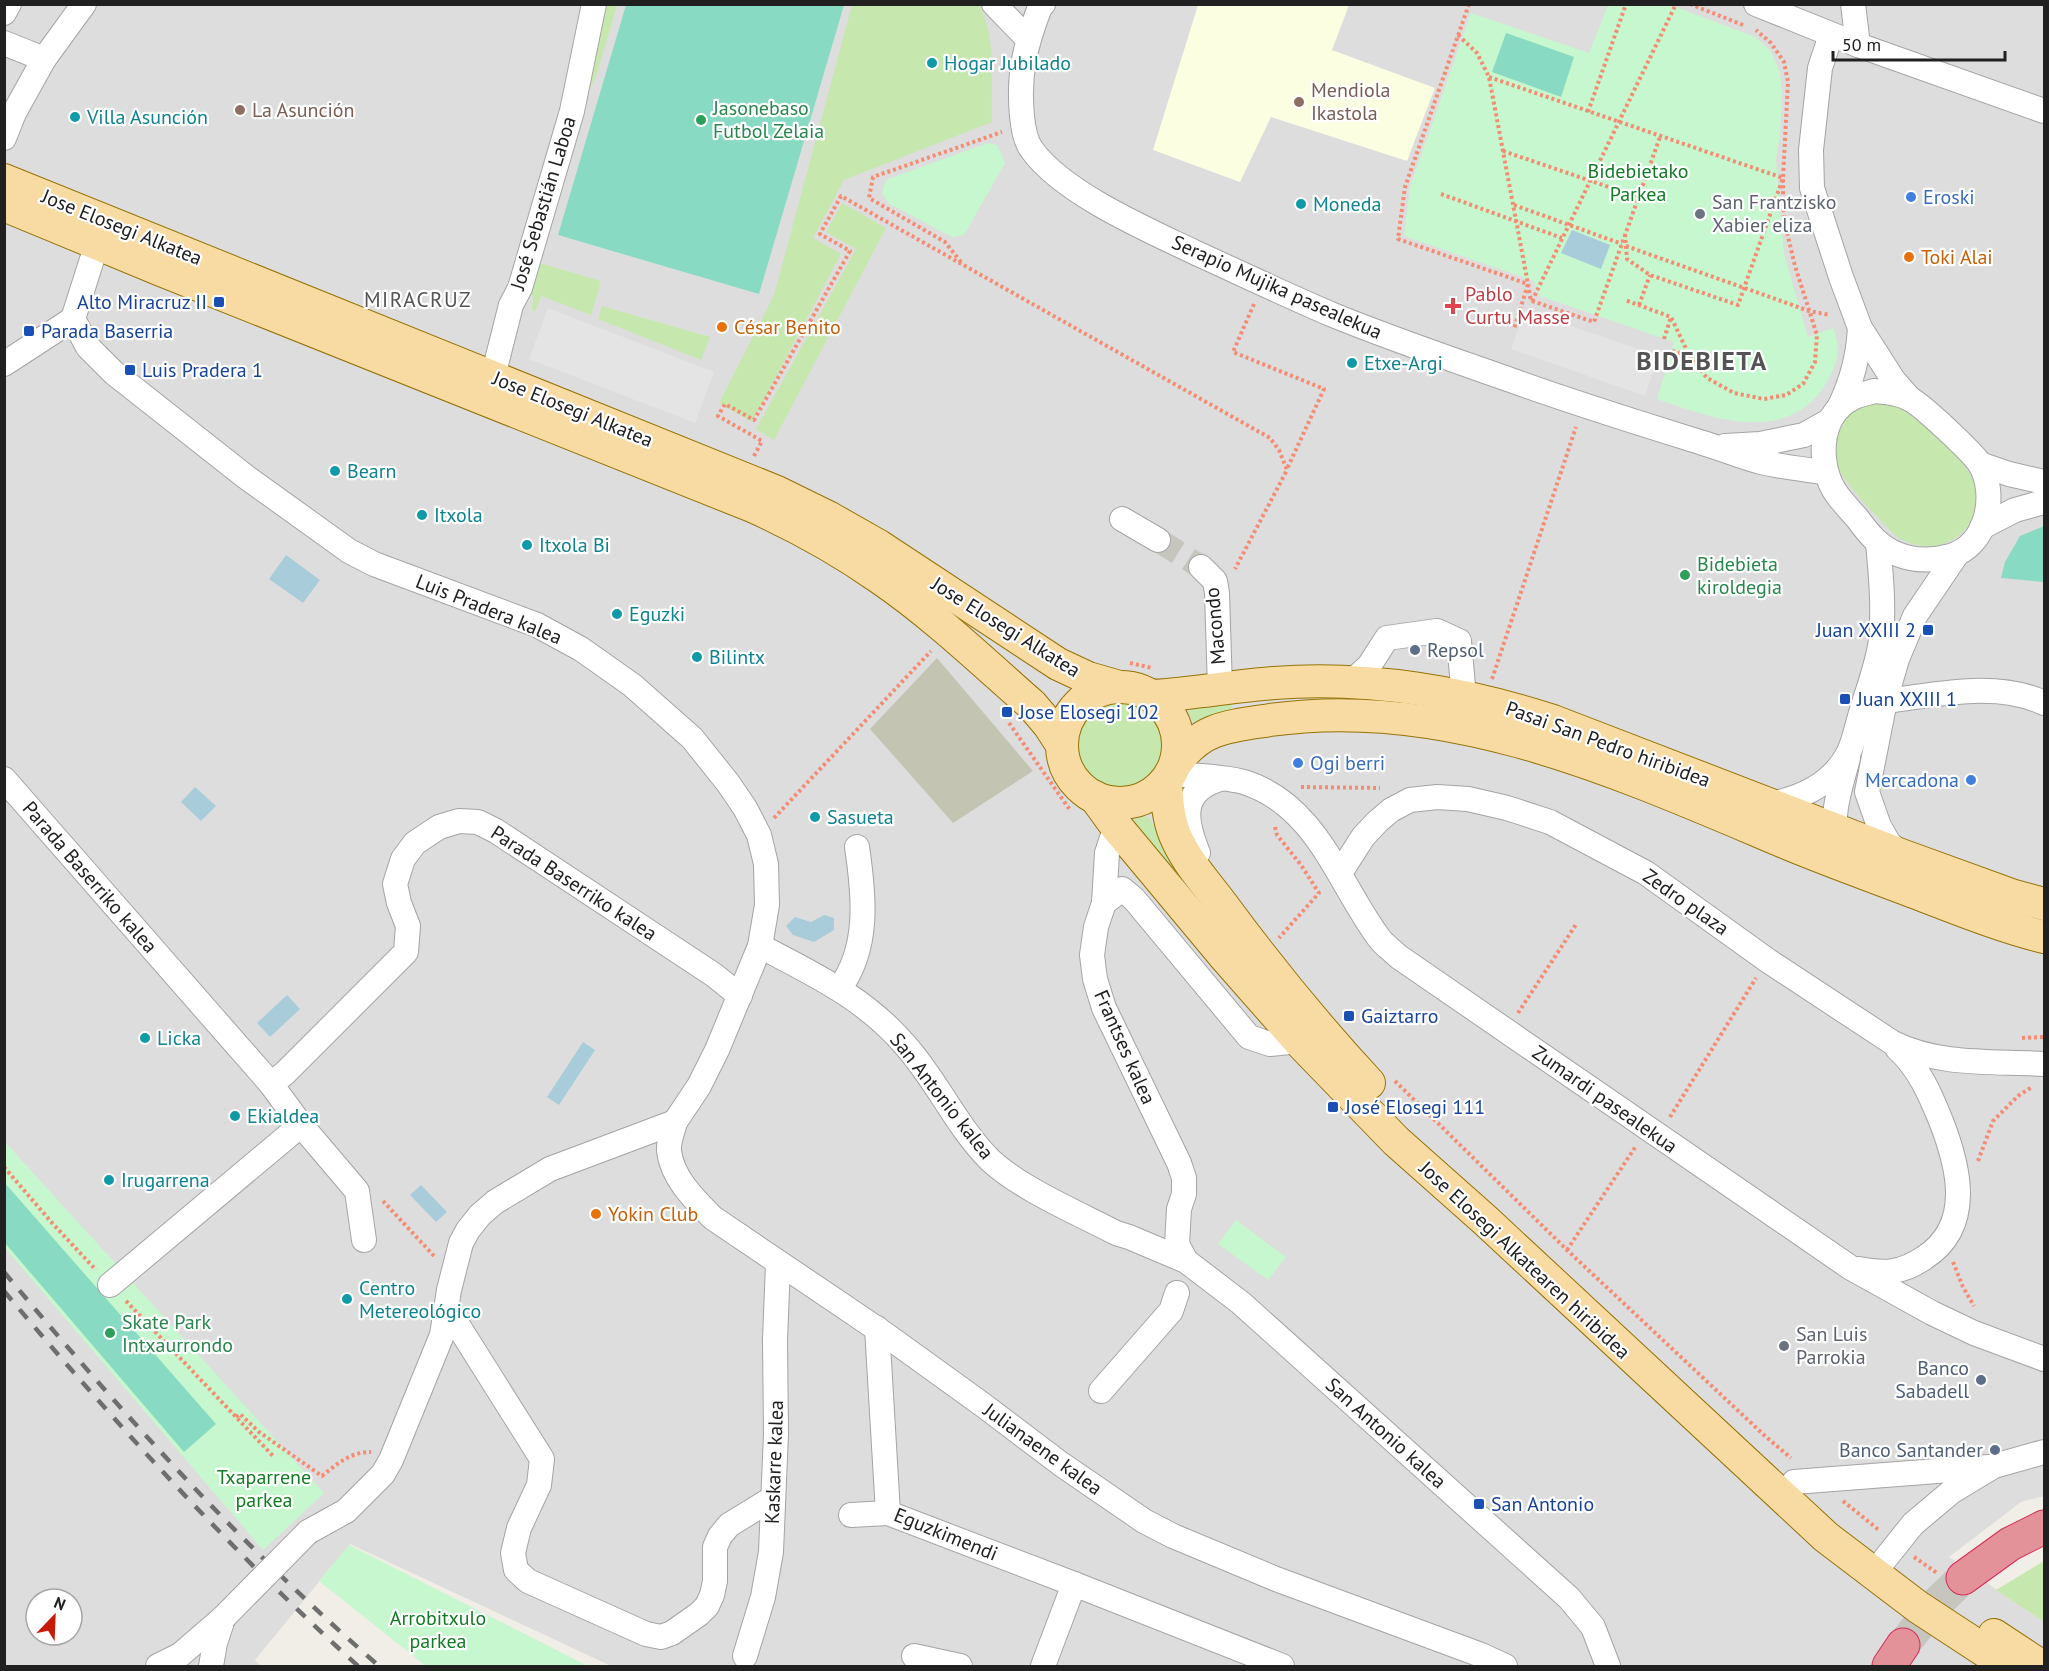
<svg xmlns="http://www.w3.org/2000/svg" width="2049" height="1671" viewBox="0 0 2049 1671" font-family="'PT Sans',sans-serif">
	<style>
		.residential { fill: #dedddd; fill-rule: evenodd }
		.education { fill: #fbfee1 }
		.construction { fill: #c3c4b2 }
		.grass { fill: #c6e8af }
		.park { fill: #c6f7ce }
		.pitch { fill: #88dbc2 }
		.parking { fill: #e4e4e4 }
		.water { fill: #a9ccdb }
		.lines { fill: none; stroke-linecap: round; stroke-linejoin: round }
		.minor-tunnel { stroke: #c6c5be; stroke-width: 24; stroke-dasharray: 24 12; stroke-linecap: butt }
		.highway-tunnel { stroke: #c6c5be; stroke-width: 33; stroke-dasharray: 33 16; stroke-linecap: butt }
		.minor-casing { stroke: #a4a4a4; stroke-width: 26 }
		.major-casing { stroke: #957206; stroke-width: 34 }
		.highway-casing { stroke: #d42d58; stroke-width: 35 }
		.path { stroke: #f48c73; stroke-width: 4; stroke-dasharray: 3 3; stroke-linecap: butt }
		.minor { stroke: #fff; stroke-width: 24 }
		.major { stroke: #f8dba3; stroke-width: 32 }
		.highway { stroke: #e4929a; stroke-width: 33 }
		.rail { stroke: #6e6e6e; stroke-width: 4.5; stroke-dasharray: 12 12; stroke-linecap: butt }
		.minor-bridge-casing { stroke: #a4a4a4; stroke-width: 26; stroke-linecap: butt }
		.minor-bridge { stroke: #fff; stroke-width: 24 }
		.culture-dot { fill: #0f9aa8; stroke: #fff; stroke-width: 2 }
		.education-dot { fill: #8d6e63; stroke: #fff; stroke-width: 2 }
		.leisure-dot { fill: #2e9e5b; stroke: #fff; stroke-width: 2 }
		.shop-dot { fill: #3f7fe0; stroke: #fff; stroke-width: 2 }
		.worship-dot { fill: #6b7280; stroke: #fff; stroke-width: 2 }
		.food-dot { fill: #e8710a; stroke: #fff; stroke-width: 2 }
		.transit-dot { fill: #1a4fb4; stroke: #fff; stroke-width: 2 }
		.health-dot { fill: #e0444e; stroke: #fff; stroke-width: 2 }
		.service-dot { fill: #5c6f8a; stroke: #fff; stroke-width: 2 }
		.labels { text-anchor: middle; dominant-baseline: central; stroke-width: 4.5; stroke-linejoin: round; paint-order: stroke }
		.culture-label { font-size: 20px; fill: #0d838f; stroke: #fff; text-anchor: start }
		.education-label { font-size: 20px; fill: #785e54; stroke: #fff; text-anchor: start }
		.leisure-label { font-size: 20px; fill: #27864d; stroke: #fff; text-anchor: start }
		.park-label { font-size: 20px; fill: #107b22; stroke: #fff }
		.shop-label { font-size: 20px; fill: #366cbe; stroke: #fff; text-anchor: start }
		.worship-label { font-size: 20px; fill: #5b616d; stroke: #fff; text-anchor: start }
		.street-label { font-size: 20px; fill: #202020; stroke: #fff }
		.food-label { font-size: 20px; fill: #c56008; stroke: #fff; text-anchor: start }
		.health-label { font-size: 20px; fill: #be3a42; stroke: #fff; text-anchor: start }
		.transit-label { font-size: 20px; fill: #164399; stroke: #fff; text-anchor: start }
		.service-label { font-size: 20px; fill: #4e5e75; stroke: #fff; text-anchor: end }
		.neighbourhood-label { font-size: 21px; letter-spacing: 1.5px; fill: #535353; stroke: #fff }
		.district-label { font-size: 26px; font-weight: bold; letter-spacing: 1.5px; fill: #535353; stroke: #fff }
	</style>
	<rect width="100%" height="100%" fill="#f0eee6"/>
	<path class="residential" d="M5,5h2039v1491l-23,6 -72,55 95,65v44h-1433l-261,-122 -95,116 6,6h-256zM36,1599h36v36h-36z"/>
	<polygon class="education" points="1198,5 1349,5 1332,50 1435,88 1407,161 1271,117 1240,182 1153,150"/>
	<polygon class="construction" points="937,658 1033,771 953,823 870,729"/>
	<g class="grass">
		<polygon points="603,5 617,5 596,77 585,97"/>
		<path d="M852,5h127c18,32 12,80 13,117l-148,58 -31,58 28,16 -89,168 -33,-19 55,-108z"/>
		<polygon points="842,203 886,228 774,440 756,429 856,249 826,232"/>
		<polygon points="536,262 601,281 591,315 541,296 535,312 532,309 533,296 527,294"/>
		<polygon points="602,306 710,337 701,360 598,319"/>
		<path d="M1880,401c5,1 12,2 18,4 13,5 24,19 35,29 20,19 47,38 43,70 -1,7 -3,15 -8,21 -7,11 -20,19 -34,21 -11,1 -26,-2 -35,-8 -12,-8 -62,-64 -64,-76 -4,-22 5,-49 27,-58 5,-2 12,-2 18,-3z"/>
		<polygon points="1234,701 1230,713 1198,723 1193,722 1188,713 1191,708"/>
		<circle cx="1120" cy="745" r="43"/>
		<polygon points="1144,816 1150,818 1159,837 1225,938 1130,821"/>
		<polygon points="2044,1561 2044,1622 1996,1590"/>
	</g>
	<g class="park">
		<path d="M1608,5h63l84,32 15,13 10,22 2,21 -2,42 -4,24 8,95 24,83 25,-9c8,20 5,34 -5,52 -38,67 -114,39 -171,19l17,-57 -134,-46 -6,-15 -130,-45 6,-49 61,-174 118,40z"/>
		<polygon points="988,143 997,145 1005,163 964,235 952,237 888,203 882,193 884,184 888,179"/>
		<polygon points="4,1141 324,1493 263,1550 5,1248"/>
		<polygon points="1236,1220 1286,1257 1268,1280 1218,1244"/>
		<polygon points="349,1545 588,1666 426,1666 319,1581"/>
	</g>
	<g class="pitch">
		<polygon points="626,5 844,5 759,294 558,235"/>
		<polygon points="1506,33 1574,57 1561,97 1492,72"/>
		<polygon points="2044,526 2044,582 2001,578 2005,562 2020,536"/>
		<polygon points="4,1182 216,1424 184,1452 5,1243"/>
	</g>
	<g class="parking">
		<polygon points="548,308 714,372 695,423 529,359"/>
		<polygon points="1525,310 1658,356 1645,396 1511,349"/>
	</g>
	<g class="water">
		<polygon points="1572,230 1610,245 1601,269 1561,253"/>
		<polygon points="286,555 320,580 303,603 269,579"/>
		<polygon points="195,787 216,806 201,821 181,802"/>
		<polygon points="824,915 834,918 834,930 814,942 793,935 786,926 795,917 811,922"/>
		<polygon points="287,995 300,1009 270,1037 257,1023"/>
		<polygon points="583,1042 595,1050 559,1105 547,1097"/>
		<polygon points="421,1185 447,1212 436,1222 410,1195"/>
	</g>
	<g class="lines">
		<polyline class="minor-tunnel" points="1158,540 1201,567"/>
		<polyline class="highway-tunnel" points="1903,1645 1935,1605 1963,1578"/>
		<g class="minor-casing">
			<g id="minor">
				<polyline points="994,4 1028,39"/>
				<path d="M1043,4l-3,3c-15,39 -22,67 -18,109 1,11 3,25 10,34 31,43 114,79 162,102 46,21 92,43 139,63 61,25 124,46 186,68 61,22 123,41 184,60 20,6 38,14 58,19 21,5 44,7 65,11"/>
				<polyline points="1756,4 1858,45 2044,111"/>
				<polyline points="1853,4 1858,45"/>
				<polyline points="4,13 9,4"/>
				<polyline points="1831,35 1820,68 1811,150 1812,188 1841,277 1860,328 1894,381 1910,399"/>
				<polyline points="4,43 44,59"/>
				<polyline points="4,138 14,113 44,59 84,4"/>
				<polyline points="102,228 73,319 88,347 114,373 246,477 349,551 374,564 537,625 581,649 632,685 692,738 728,783 745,808 759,835 766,864 767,905 760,946 717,1050 699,1086 675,1122 550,1169 495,1202 480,1215 468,1230 461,1243 449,1290 442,1335 391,1460 383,1474 346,1511 308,1532"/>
				<polyline points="4,364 73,319"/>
				<path d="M1874,391c13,1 25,2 36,8 12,6 62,53 70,65 18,31 7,82 -30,92 -18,5 -36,5 -53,-2 -18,-7 -29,-21 -40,-36 -8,-9 -17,-18 -23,-28 -18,-31 -14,-80 23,-94 5,-2 12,-3 17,-5z"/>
				<polyline points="489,392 511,305 520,288 572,111 594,4"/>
				<path d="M1839,408c13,-27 19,-50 21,-80"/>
				<polyline points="1725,446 1760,444 1804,435 1829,421"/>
				<polyline points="1980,464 2009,474 2044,482"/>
				<polyline points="1122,519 1158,540"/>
				<polyline points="1982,527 2015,510 2044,502"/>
				<polyline points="1201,567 1215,581 1217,593 1220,689"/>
				<polyline points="1351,682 1369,666 1387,638 1437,631 1459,641 1464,697"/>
				<path d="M1885,701c51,-6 111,-21 159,2"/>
				<path d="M1171,774c24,2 50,2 73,8 73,23 94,101 135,156 5,7 14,13 20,19l452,311 81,45 42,20 70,26"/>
				<polyline points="4,779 271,1084 301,1125 357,1191 364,1240"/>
				<path d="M1770,804c32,-6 62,-20 78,-50 7,-14 10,-33 15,-48 7,-22 15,-44 18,-66 3,-32 0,-65 -3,-97"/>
				<polyline points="1116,826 1107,853 1104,903 1096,927 1092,955 1095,979 1104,1008 1179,1163 1184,1178 1184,1194 1179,1209 1177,1244 1186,1261"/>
				<path d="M1838,844c-9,-28 3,-58 10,-86"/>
				<path d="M1198,853c-13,-32 -19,-62 22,-74"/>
				<polyline points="1901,855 1888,842 1879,826 1867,792 1885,701 1897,659 1915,616 1957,554"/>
				<path d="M1340,873l23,-36 14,-15 14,-12 19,-10 27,-3 31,2 39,9 43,14 96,51 121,87 126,83c46,23 101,18 151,21"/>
				<polyline points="1104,903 1122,889 1134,899 1249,1037 1270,1044 1299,1041"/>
				<path d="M760,946c55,29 105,52 146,100 31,35 51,81 84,114 31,29 88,53 126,73l13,4 57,24 55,42 328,295 24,29 15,39"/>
				<path d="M839,989c31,-41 25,-95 18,-142"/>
				<polyline points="271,1084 285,1073 406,952 408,926 399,903 395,884 403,859 415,843 439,827 459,821 478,822 496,831 714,975 740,996"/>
				<path d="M675,1122c-2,9 -7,20 -6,29 3,27 26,49 44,67l173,117 97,70 78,59 83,57 29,15 103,43 205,76 24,11"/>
				<path d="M1859,1269c26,5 43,4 65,-11 50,-32 35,-91 17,-137 -11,-27 -22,-53 -44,-73"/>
				<polyline points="110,1285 301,1125"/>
				<polyline points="447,1308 542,1459 539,1485 519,1528 513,1553 516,1570 528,1581 646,1634 661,1637 672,1633 699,1614 707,1606 712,1595 715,1581 715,1547 720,1536 729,1525 773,1498"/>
				<polyline points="877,1328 888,1513 1074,1584 1282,1666"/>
				<polyline points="1101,1391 1171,1311 1177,1293"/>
				<polyline points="1794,1482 1989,1467"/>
				<polyline points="851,1515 888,1513"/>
				<polyline points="1873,1574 1913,1524 1951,1492 1994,1466 2044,1452"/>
				<polyline points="745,1656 763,1597 771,1552 776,1434 775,1340 778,1264"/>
				<polyline points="914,1656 960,1666"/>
				<polyline points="158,1666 180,1655 224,1617"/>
				<polyline points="211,1666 215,1643 223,1619"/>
				<polyline points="1043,1666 1074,1584"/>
			</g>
		</g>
		<g class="major-casing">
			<g id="major">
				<polyline points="4,180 777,492 828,517 879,546 1058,664 1088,678 1116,686"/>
				<path d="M4,205l157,65 591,236c45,20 88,44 128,72 54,37 103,84 152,127l17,20 13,20"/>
				<circle cx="1120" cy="745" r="58"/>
				<path d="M1152,696c41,-2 81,-10 122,-13 95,-7 189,9 279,38l348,134 113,41 30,8"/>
				<path d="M1177,762c24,-35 54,-36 93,-42 181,-26 355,55 519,124 41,17 83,32 125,48 42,16 86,34 130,45"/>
				<path d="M1166,782c1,18 2,36 9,53 11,27 32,49 49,72 45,61 93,120 145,176"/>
				<polyline points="1095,797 1116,826 1226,958 1299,1041 1396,1141 1485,1220 1826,1537 1918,1607 2008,1666"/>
				<polyline points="1994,1635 2041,1666"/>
			</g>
		</g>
		<g class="highway-casing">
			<g id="highway">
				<polyline points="1963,1578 2010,1544 2044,1527"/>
				<polyline points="1889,1666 1903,1645"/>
			</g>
		</g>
		<g class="path">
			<polyline points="1469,4 1405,187 1398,239 1528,284 1531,302"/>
			<polyline points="1690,4 1743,25"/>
			<polyline points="1458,35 1477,53 1489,77 1528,284 1514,329"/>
			<polyline points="1489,77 1783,178 1783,202 1785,224 1795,266 1817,335 1815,362 1803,384 1786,395 1764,399 1734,393 1707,378 1689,355 1671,317 1625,300"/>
			<polyline points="1588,112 1626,4"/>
			<polyline points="1503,151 1638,197"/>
			<polyline points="1441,194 1562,238"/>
			<polyline points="1514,205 1622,244"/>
			<polyline points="1625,234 1627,259 1650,275 1738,305 1783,178 1788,82 1784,62 1771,43 1756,30"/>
			<polyline points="1626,246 1809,311 1830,315"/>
			<polyline points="961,262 945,242 869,198 873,177 1002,132"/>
			<polyline points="1532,301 1676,4"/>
			<polyline points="1532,301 1594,322 1660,137"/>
			<polyline points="1254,304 1233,352 1324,389 1287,469"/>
			<polyline points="1639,305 1650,275"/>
			<polyline points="1664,339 1671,317"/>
			<polyline points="1672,351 1688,355"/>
			<polyline points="754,456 762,441 718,416 725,404 754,420 850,251 820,234 841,196 1270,438 1279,450 1287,470 1235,569"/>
			<polyline points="1130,663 1152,668"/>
			<polyline points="1492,679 1576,427"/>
			<polyline points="1009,723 1070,810"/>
			<polyline points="1301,787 1380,788"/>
			<polyline points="774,818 931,651"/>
			<polyline points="1275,827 1277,835 1301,865 1319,893 1279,938"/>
			<polyline points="1518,1013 1577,923"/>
			<polyline points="2022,1038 2044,1037"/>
			<polyline points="1395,1081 1567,1250 1765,1436 1791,1458"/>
			<polyline points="1670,1117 1756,978"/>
			<polyline points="1978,1161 1993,1121 2018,1096 2032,1087"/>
			<polyline points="4,1167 53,1224 96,1270"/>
			<polyline points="383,1201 435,1257"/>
			<polyline points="1567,1250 1636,1146"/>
			<polyline points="1953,1262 1963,1287 1974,1306"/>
			<polyline points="126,1301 273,1456"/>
			<path d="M236,1417l4,-3 19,18 63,44c15,-12 28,-24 49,-24"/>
			<polyline points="1843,1501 1880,1531"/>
			<polyline points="1914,1557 1937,1573"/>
		</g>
		<use href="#minor" class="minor"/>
		<use href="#major" class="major"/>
		<use href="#highway" class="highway"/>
		<g class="rail">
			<path d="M4,1272c116,139 238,275 375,394"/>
			<path d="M4,1291c111,132 227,260 354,375"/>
		</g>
		<g class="minor-bridge-casing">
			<polyline id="minor-bridge" points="224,1617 308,1532"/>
		</g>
		<use href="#minor-bridge" class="minor-bridge"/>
	</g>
	<g class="culture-dot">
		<circle cx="932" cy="63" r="6"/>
		<circle cx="75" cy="117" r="6"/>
		<circle cx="1301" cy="204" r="6"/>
		<circle cx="1352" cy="363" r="6"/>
		<circle cx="335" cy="471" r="6"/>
		<circle cx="422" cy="515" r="6"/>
		<circle cx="527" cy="545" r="6"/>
		<circle cx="617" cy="614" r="6"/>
		<circle cx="697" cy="657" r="6"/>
		<circle cx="815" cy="817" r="6"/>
		<circle cx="145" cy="1038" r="6"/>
		<circle cx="235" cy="1116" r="6"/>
		<circle cx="109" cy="1180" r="6"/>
		<circle cx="347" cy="1299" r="6"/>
	</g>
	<g class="education-dot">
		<circle cx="1299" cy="102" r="6"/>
		<circle cx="240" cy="110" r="6"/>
	</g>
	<g class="leisure-dot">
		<circle cx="701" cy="120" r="6"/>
		<circle cx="1685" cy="575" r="6"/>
		<circle cx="110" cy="1333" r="6"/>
	</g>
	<g class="shop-dot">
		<circle cx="1911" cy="197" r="6"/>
		<circle cx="1298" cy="763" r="6"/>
		<circle cx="1971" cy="780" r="6"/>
	</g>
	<g class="worship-dot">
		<circle cx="1700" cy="214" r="6"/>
		<circle cx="1784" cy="1346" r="6"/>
	</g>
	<g class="food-dot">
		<circle cx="1909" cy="257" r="6"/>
		<circle cx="722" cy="327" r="6"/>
		<circle cx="596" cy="1214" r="6"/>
	</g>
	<g class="transit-dot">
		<rect x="213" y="296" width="12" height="12" rx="3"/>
		<rect x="23" y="325" width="12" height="12" rx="3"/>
		<rect x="124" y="364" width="12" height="12" rx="3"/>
		<rect x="1922" y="624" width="12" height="12" rx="3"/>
		<rect x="1839" y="693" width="12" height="12" rx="3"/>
		<rect x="1001" y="706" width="12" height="12" rx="3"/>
		<rect x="1343" y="1010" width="12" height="12" rx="3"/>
		<rect x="1327" y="1101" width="12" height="12" rx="3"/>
		<rect x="1473" y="1498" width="12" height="12" rx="3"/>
	</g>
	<path class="health-dot" d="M1450 297h6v6h6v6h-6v6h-6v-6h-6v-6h6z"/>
	<g class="service-dot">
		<circle cx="1415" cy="650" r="6"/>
		<circle cx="1981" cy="1380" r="6"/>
		<circle cx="1995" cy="1450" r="6"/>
	</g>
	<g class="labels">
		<g class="culture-label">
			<text x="944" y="63">Hogar Jubilado</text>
			<text x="87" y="117">Villa Asunción</text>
			<text x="1313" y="204">Moneda</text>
			<text x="1364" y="363">Etxe-Argi</text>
			<text x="347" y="471">Bearn</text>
			<text x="434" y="515">Itxola</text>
			<text x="539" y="545">Itxola Bi</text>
			<text x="629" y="614">Eguzki</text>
			<text x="709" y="657">Bilintx</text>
			<text x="827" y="817">Sasueta</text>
			<text x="157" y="1038">Licka</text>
			<text x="247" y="1116">Ekialdea</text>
			<text x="121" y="1180">Irugarrena</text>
			<text x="359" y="1288">Centro<tspan x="359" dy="23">Metereológico</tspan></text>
		</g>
		<g class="education-label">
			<text x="1311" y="90">Mendiola<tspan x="1311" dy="23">Ikastola</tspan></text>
			<text x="252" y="110">La Asunción</text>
		</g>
		<g class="leisure-label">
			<text x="713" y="108">Jasonebaso<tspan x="713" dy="23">Futbol Zelaia</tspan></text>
			<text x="1697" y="564">Bidebieta<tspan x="1697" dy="23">kiroldegia</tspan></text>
			<text x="122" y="1322">Skate Park<tspan x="122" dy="23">Intxaurrondo</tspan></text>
		</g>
		<g class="park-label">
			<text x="1638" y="171">Bidebietako<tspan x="1638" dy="23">Parkea</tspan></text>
			<text x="264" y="1477">Txaparrene<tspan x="264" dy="23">parkea</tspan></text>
			<text x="438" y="1618">Arrobitxulo<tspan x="438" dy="23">parkea</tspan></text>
		</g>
		<g class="shop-label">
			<text x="1923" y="197">Eroski</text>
			<text x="1310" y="763">Ogi berri</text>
			<text x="1959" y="780" text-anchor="end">Mercadona</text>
		</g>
		<g class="worship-label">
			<text x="1712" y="202">San Frantzisko<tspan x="1712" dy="23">Xabier eliza</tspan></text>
			<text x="1796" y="1334">San Luis<tspan x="1796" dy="23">Parrokia</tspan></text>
		</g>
		<g class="street-label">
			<text transform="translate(543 203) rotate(-73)">José Sebastián Laboa</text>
			<text transform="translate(122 227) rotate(22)">Jose Elosegi Alkatea</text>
			<text transform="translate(1277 287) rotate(24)">Serapio Mujika pasealekua</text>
			<text transform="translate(573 409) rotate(22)">Jose Elosegi Alkatea</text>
			<text transform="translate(489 609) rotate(22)">Luis Pradera kalea</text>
			<text transform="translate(1215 626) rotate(-95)">Macondo</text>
			<text transform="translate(1006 627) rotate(32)">Jose Elosegi Alkatea</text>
			<text transform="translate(1608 744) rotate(20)">Pasai San Pedro hiribidea</text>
			<text transform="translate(90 877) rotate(49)">Parada Baserriko kalea</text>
			<text transform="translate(574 883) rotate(33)">Parada Baserriko kalea</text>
			<text transform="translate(1686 902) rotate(35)">Zedro plaza</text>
			<text transform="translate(1125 1047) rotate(66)">Frantses kalea</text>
			<text transform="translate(942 1096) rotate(52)">San Antonio kalea</text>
			<text transform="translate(1605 1099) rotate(35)">Zumardi pasealekua</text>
			<text transform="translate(1525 1260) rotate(43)">Jose Elosegi Alkatearen hiribidea</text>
			<text transform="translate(1386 1433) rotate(42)">San Antonio kalea</text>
			<text transform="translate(1043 1449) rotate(36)">Julianaene kalea</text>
			<text transform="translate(774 1462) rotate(-88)">Kaskarre kalea</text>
			<text transform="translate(946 1534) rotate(22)">Eguzkimendi</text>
		</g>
		<g class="food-label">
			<text x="1921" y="257">Toki Alai</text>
			<text x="734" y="327">César Benito</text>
			<text x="608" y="1214">Yokin Club</text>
		</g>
		<g class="health-label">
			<text x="1465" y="294">Pablo<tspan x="1465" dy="23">Curtu Masse</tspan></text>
		</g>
		<g class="transit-label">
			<text x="207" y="302" text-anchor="end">Alto Miracruz II</text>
			<text x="41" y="331">Parada Baserria</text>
			<text x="142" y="370">Luis Pradera 1</text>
			<text x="1916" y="630" text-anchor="end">Juan XXIII 2</text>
			<text x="1857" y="699">Juan XXIII 1</text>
			<text x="1019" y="712">Jose Elosegi 102</text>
			<text x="1361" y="1016">Gaiztarro</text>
			<text x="1345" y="1107">José Elosegi 111</text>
			<text x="1491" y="1504">San Antonio</text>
		</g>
		<g class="service-label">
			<text x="1427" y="650" text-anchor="start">Repsol</text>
			<text x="1969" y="1368">Banco<tspan x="1969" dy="23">Sabadell</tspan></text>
			<text x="1983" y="1450">Banco Santander</text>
		</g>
		<g class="neighbourhood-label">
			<text x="418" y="299">MIRACRUZ</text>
		</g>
		<g class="district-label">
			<text x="1702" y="360">BIDEBIETA</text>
		</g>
	</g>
	<rect width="2049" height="1671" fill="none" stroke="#202020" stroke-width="12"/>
	<g transform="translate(54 1617) rotate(23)"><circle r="28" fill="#ffffff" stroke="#a6a6a6" stroke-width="1.5"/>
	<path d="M0-4.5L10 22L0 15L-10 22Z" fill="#c71908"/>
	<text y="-9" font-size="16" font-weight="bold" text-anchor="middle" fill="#202020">N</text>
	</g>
	<path d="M1833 51v9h172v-9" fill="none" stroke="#202020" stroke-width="3"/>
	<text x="1842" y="51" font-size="18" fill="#202020" stroke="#ffffff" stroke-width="4.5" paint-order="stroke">50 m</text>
</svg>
